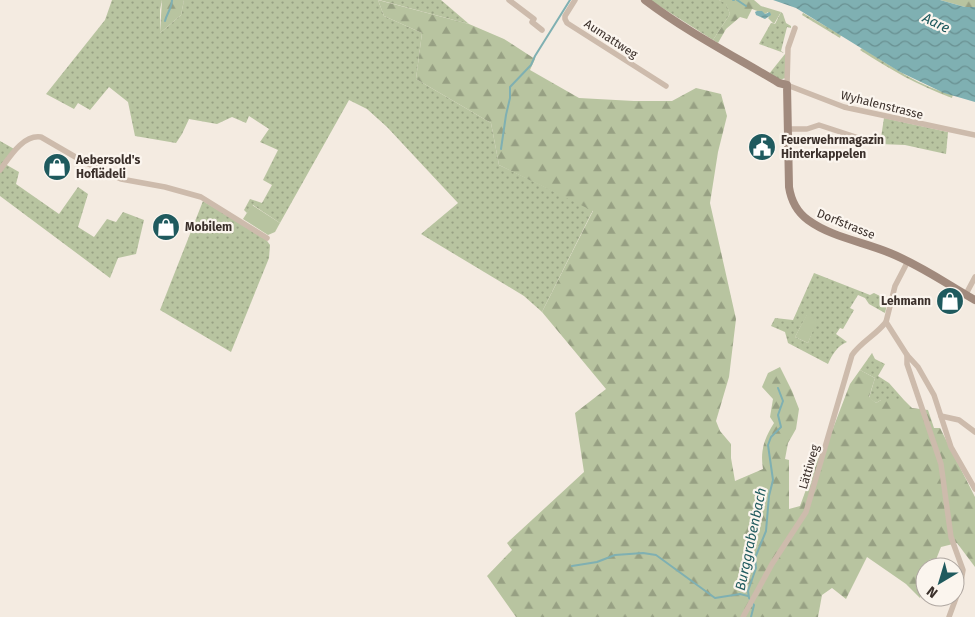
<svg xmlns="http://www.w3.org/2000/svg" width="975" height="617" viewBox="0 0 975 617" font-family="'Fira Sans',sans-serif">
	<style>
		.grass { fill: url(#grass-dots); fill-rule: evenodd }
		.forest { fill: url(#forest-firs) }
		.garden { fill: #b8c4a0 }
		.water { fill: url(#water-waves) }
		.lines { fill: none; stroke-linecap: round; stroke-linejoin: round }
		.stream { stroke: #7fb0b2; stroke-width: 2 }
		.street { stroke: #cdbbac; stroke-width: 5.5 }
		.secondary { stroke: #a18a7d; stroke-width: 8 }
		.labels { text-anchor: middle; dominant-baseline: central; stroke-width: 4.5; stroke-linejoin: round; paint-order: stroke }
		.street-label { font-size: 12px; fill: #3b302b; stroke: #fbf5ee }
		.poi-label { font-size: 12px; font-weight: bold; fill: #3b302b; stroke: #fbf5ee; text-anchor: start }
		.water-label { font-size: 14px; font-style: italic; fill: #1f5a5e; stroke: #fbf5ee }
	</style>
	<defs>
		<pattern id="grass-dots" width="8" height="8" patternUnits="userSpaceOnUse" patternTransform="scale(1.25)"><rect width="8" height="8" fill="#b8c4a0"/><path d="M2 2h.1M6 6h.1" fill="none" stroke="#97a083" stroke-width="1.8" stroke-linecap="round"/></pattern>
		<pattern id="forest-firs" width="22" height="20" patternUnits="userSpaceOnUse" patternTransform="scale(1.25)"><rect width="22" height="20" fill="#b8c4a0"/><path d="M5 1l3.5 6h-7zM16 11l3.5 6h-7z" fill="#97a083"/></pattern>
		<pattern id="water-waves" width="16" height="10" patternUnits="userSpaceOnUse" patternTransform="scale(1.25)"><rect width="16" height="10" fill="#7fb0b2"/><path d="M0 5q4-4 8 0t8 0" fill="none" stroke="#699091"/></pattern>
	</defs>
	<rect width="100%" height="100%" fill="#f4ebe1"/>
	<g class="grass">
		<polygon points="112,0 162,0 160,10 160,33 181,15 184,0 378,0 384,16 422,33 416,79 491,123 499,165 593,210 542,312 524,296 421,234 458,203 387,127 367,109 349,100 280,223 253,205 247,213 244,210 250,199 262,203 272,185 263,180 278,150 260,142 269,129 249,116 246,123 232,117 217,124 189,119 182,134 176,143 135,136 128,102 109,87 90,110 78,103 74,109 46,94 105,20"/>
		<polygon points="379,0 441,0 469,24"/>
		<polygon points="650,0 719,0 726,3 730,14 713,40"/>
		<polygon points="781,12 783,14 786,23 791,26 791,28 787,27 781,51 784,53 759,44 771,23 775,24"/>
		<polygon points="803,13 841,35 840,38 802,15"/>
		<path d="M862,48c24,15 63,42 91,46l-1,4c-33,-12 -63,-29 -92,-48z"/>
		<polygon points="785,54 786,54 785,78 780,80 769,74"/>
		<polygon points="884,118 948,132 946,154 905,145 880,144"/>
		<polygon points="0,141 16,150 5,164 19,172 16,184 59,214 78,187 88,194 78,227 94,237 107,219 116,222 123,212 144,220 136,254 118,258 110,278 0,196"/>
		<polygon points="203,201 265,238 270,245 269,258 231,352 160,310"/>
		<path d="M814,273l56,22 4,-2 14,7 -3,13 -16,-9 -4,-6 -7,-3 -8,13 4,2 -11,19 -3,-1 -4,6 11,8c-10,4 -15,13 -19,22l-40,-21 -3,-11 -14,-6 4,-8 18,2zM807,315l9,6 -8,22 -13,-6z"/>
		<polygon points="872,353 875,359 885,364 878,376 889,383 904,400 881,400 876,403 869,398 875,378 860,370"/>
	</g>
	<g class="forest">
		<polygon points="162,0 184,0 181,15 160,33"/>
		<path d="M378,0l91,24 35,15 31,20 -5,11 49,28 55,3h38l24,-13 25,6 6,22 -9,36 -8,51 26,116 -7,58 -13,44 4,10 11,13v14l4,23 28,-12c-3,-18 1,-30 11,-46l-4,-6 3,-18 -11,-12 6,-14 12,-6 12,24 7,18 -3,20 -8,14 -3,16 4,1v49l11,-3 15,-41 17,-34 18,-47 10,-14 15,8 -6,19 7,6 5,-3h23l8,8 16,2 6,18h6l35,69v70l-18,-24 -16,4 -8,20h-8v19l-5,12 -14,-14 -39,-27 -21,42 -14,-11 -10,7 -4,22h-302l-29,-41 25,-26 -5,-7 77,-71 -9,-59 31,-24 -64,-77 51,-101 -94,-46 -8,-42 -75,-44 6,-46 -38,-17z"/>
		<polygon points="719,0 754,0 761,6 781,12 774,24 768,18 769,17 768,12 765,14 752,9 747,19 740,17 726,29 718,43 713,40 730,14 726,4"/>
		<polygon points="940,0 975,0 975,7 965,7"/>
	</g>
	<g class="garden">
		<polygon points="252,205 280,223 275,232 268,235 243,219"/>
		<polygon points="807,314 817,321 808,343 795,337"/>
	</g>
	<g class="water">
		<polygon points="773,0 940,0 965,7 975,7 975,102 944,93 900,72 796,8"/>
		<polygon points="757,11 762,11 765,14 770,12 771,15 765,19 756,15 755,12"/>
	</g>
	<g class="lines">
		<g class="stream">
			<polyline points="733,0 734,0"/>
			<polyline points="737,0 746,6"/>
			<path d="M165,21c2,-8 7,-13 7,-21"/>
			<polyline points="501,149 506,115 510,98 510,87 531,65 535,56 570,0"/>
			<polyline points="572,566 597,562 615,555 643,553 656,555 715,598 740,594 748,596"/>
			<polyline points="751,617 754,605 749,598 748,591 756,568 755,558 766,531 769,496 773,480 768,445 771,437 781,427 778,415 783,401 778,388"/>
		</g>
		<g class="street">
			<polyline points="509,0 534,19 532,22 542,30"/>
			<polyline points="575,0 565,16 565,19 567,23 666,86"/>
			<polyline points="795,28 788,48 787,85 844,107 975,135"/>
			<polyline points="787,129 807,129 819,125 871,142"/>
			<path d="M0,170c9,-12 23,-36 41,-33l43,25 37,17 44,8 36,10 66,41"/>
			<polyline points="908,261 895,286 886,322 907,355 918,367 934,395 951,447 975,489"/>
			<polyline points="966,294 975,277"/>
			<polyline points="907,355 907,364 941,464 951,537 963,570 960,587 949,617"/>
			<polyline points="941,416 959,420 975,432"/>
			<path d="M743,617l29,-53 34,-52 46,-157c9,-13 24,-20 34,-33"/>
		</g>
		<path class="secondary" d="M645,0c42,32 89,56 134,83l8,2 2,102c2,13 8,25 19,33 23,17 56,22 82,33 30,12 57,31 85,47"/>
	</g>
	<defs>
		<g id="civic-disc" transform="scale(1.4375)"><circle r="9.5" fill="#1f5a5e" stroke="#fbf5ee"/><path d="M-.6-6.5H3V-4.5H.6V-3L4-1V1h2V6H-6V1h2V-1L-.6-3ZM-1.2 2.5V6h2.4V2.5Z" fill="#fff"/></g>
		<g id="shop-disc" transform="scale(1.4375)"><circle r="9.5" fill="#1f5a5e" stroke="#fbf5ee"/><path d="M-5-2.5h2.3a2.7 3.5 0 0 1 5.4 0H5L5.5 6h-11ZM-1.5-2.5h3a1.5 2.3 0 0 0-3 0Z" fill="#fff"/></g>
	</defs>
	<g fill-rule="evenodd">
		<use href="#civic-disc" x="762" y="147"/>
		<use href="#shop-disc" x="57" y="167"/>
		<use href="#shop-disc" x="166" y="227"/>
		<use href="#shop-disc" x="950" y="301"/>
	</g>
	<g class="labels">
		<g class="street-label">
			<text transform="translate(611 39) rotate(33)">Aumattweg</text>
			<text transform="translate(882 105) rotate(14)">Wyhalenstrasse</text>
			<text transform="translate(846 224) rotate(22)">Dorfstrasse</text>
			<text transform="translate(809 467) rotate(-74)">Lättiweg</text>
		</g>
		<g class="poi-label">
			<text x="781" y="140">Feuerwehrmagazin<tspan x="781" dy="14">Hinterkappelen</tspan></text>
			<text x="76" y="160">Aebersold's<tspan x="76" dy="14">Hoflädeli</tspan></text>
			<text x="185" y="227">Mobilem</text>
			<text x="931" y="301" text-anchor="end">Lehmann</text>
		</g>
		<g class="water-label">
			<text transform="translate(936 23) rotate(26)">Aare</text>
			<text transform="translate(751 539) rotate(-78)">Burggrabenbach</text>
		</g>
	</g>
	<g transform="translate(940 582) rotate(218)"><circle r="24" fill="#fbf5ee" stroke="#aea6a0"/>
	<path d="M0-4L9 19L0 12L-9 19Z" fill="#1f5a5e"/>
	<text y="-8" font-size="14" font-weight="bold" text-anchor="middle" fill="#3b302b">N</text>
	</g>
</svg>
